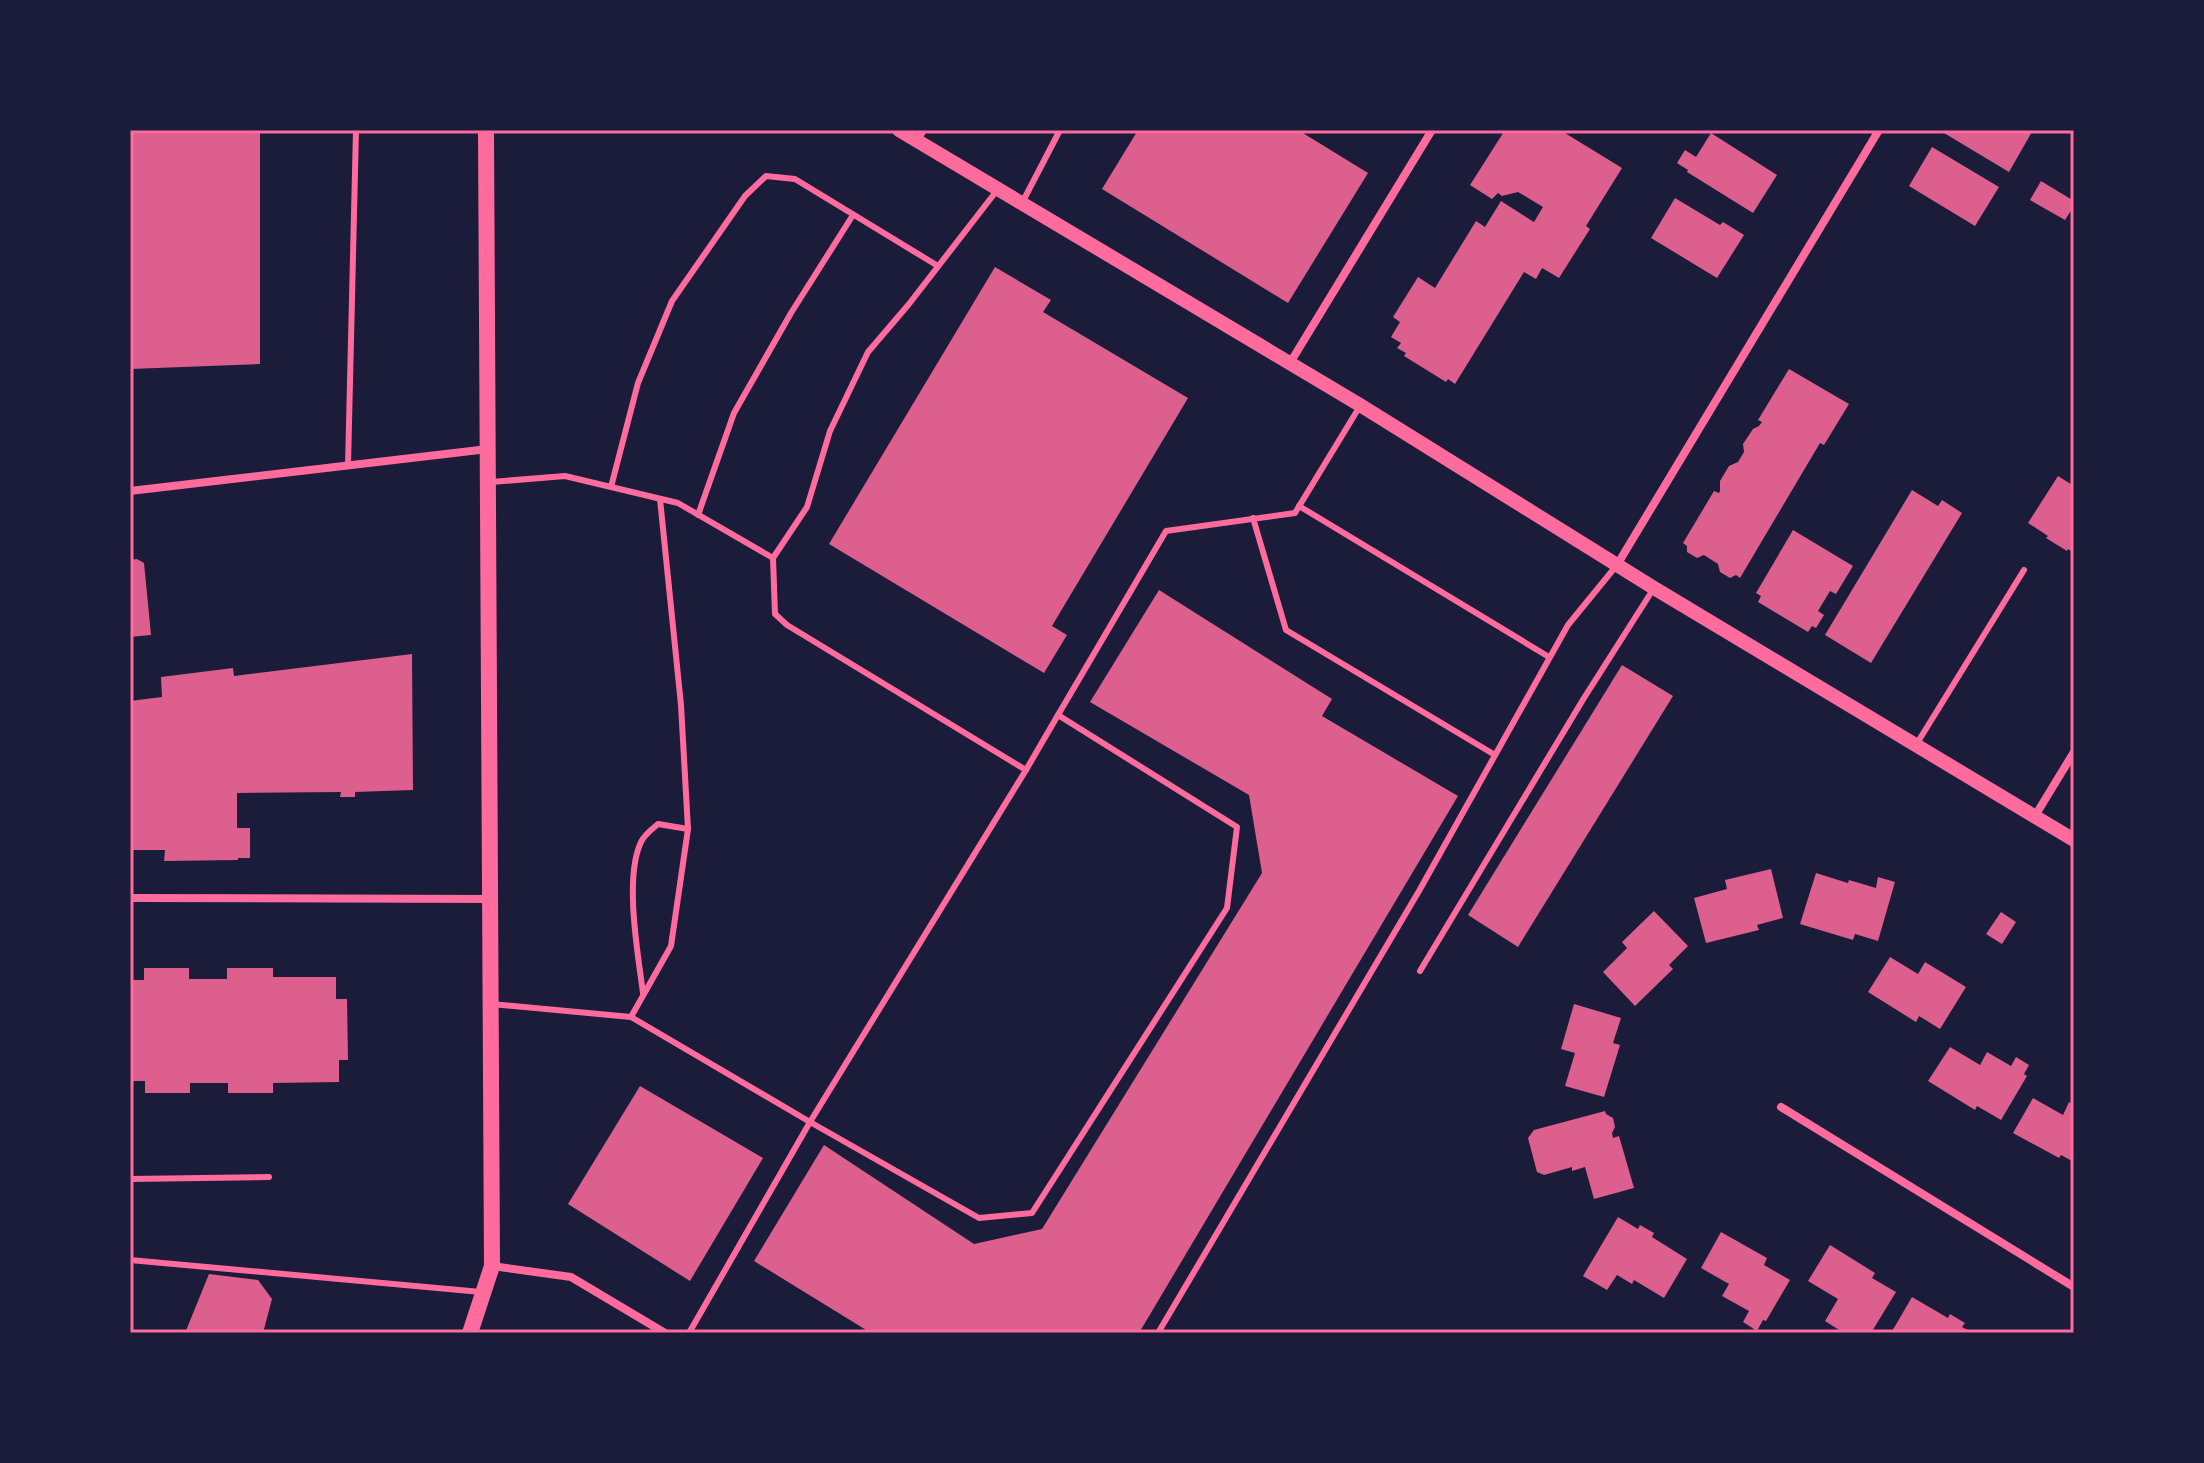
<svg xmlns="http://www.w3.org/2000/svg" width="2204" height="1463" viewBox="0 0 2204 1463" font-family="Jost,sans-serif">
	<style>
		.building { fill: #dd5f8e }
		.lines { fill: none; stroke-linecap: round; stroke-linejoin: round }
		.service { stroke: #ff6b9d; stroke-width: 6 }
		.minor { stroke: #ff6b9d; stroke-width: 8 }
		.tertiary { stroke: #ff6b9d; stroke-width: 14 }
		.secondary { stroke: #ff6b9d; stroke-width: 16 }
		.neatline { fill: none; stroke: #ff6b9d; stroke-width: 3 }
	</style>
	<rect width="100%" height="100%" fill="#1b1b3a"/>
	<g class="building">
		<polygon points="260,130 260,364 130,369 130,131"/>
		<polygon points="1138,130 1298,130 1368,173 1288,303 1102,189"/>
		<polygon points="1505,130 1560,130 1622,168 1586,226 1590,229 1559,278 1542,268 1536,279 1524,272 1455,384 1448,379 1446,382 1404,356 1406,353 1397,348 1401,343 1391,337 1400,322 1393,317 1418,277 1435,288 1476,221 1485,227 1501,201 1534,222 1543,207 1518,192 1502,196 1498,193 1492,199 1470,185"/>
		<polygon points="1939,130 2033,130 2009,172"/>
		<polygon points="1711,133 1777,175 1753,213 1687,172 1688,170 1677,163 1685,150 1696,157"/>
		<polygon points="1932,147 1999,187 1975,226 1909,186"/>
		<polygon points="2041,181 2074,201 2074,206 2065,220 2030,200"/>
		<polygon points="1675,198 1720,225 1723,222 1744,235 1717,278 1651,238"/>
		<polygon points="995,267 1051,300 1043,312 1188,398 1052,626 1067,635 1044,673 829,544"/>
		<polygon points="1789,369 1849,404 1824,445 1820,443 1740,578 1736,575 1730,578 1720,572 1718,564 1704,555 1697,558 1687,552 1687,546 1683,543 1714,491 1719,493 1720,491 1720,481 1729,466 1738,462 1744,452 1743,444 1753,429 1759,426 1762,422 1758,420"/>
		<polygon points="2058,476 2074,486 2074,553 2068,549 2067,551 2046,538 2048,536 2028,523"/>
		<polygon points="1912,490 1938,506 1942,500 1962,513 1871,663 1825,635"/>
		<polygon points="1793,530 1853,566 1836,594 1830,591 1818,611 1824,615 1816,628 1812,626 1808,632 1758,602 1761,596 1756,593"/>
		<polygon points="137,559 144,563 151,635 130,637 130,560"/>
		<polygon points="1159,590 1332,699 1322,716 1458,796 1139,1333 923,1331 871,1333 754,1261 824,1145 974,1244 1042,1229 1262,873 1249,795 1090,702"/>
		<polygon points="412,654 413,790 355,792 355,797 340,797 341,792 237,793 237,828 250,828 250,858 238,858 238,860 164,861 165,850 130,850 130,701 162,697 161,677 233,668 234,676"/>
		<polygon points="1622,665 1673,696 1518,947 1468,915"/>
		<polygon points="1771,869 1783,918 1757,925 1759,930 1706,943 1694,898 1727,889 1725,880"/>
		<polygon points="1816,873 1848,883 1849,880 1876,888 1878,877 1895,882 1878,941 1855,934 1853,940 1800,924"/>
		<polygon points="1654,911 1688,946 1669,965 1673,969 1635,1006 1603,972 1627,948 1622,942"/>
		<polygon points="2001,912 2016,922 2002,944 1986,934"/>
		<polygon points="1890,957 1918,974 1925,962 1966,987 1940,1029 1919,1016 1916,1022 1868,992"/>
		<polygon points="144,968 189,968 189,979 227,979 227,968 273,968 273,977 336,977 336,999 347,999 348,1060 339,1060 339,1082 273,1083 273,1093 228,1093 228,1083 190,1083 190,1093 145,1093 145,1081 130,1081 130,980 144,980"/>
		<polygon points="1574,1004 1621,1018 1613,1043 1620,1045 1604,1097 1565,1086 1575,1053 1561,1049"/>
		<polygon points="1950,1047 1980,1065 1987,1052 2011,1066 2016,1057 2029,1065 2024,1074 2027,1076 2001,1120 1977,1106 1975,1110 1928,1081"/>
		<polygon points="640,1086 763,1158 690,1281 568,1204"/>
		<polygon points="2033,1098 2063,1115 2069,1102 2074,1105 2074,1162 2061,1155 2059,1158 2013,1133"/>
		<polygon points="1605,1111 1606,1114 1613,1118 1615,1127 1612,1133 1613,1138 1619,1136 1634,1188 1594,1199 1585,1167 1572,1171 1572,1167 1544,1175 1537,1172 1528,1138 1534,1130"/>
		<polygon points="1618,1217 1638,1229 1640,1225 1654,1233 1652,1237 1687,1259 1664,1298 1634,1280 1632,1284 1617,1275 1607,1290 1583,1276"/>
		<polygon points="1721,1232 1767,1258 1764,1265 1790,1280 1766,1321 1763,1320 1757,1331 1743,1322 1749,1311 1722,1296 1729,1284 1701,1268"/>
		<polygon points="1830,1245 1875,1273 1872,1278 1896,1292 1871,1333 1844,1333 1825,1321 1838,1299 1808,1281"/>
		<polygon points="209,1274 258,1280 272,1299 263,1333 185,1333"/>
		<polygon points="1912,1297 1948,1318 1950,1314 1965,1323 1962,1327 1973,1333 1891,1333"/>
	</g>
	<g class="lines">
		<g class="service">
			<polyline points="918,141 924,130"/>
			<polyline points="1022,203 1060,130"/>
			<polyline points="348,466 356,130"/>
			<polyline points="491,482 565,476 678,503 773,558 775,614 787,625 1026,770 1058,715 1237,827 1227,908 1032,1213 979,1218 810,1122 689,1333"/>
			<polyline points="611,487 638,383 672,301 745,196 766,176 795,179 938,266"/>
			<polyline points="1299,506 1549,657"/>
			<polyline points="698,515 734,413 791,313 853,215"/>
			<polyline points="1253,518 1286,630 1495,755"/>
			<polyline points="773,558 807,507 830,431 868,352 909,304 998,189"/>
			<polyline points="1058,715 1166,531 1295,513 1360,406"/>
			<polyline points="1916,745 2024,570"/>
			<polyline points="1420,971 1584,698 1654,588"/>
			<path d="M643,993c-5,-39 -19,-115 -2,-151 3,-7 11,-13 17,-18l30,5"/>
			<polyline points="491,1004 631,1017 810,1122 1026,770"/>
			<polyline points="631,1017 671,946 688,829 681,705 660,499"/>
			<polyline points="130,1179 269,1177"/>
			<polyline points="130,1260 481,1292"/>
			<polyline points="1158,1333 1419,891 1568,625 1617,565"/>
		</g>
		<g class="minor">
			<polyline points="1290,363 1432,130"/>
			<polyline points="130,491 488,449"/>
			<polyline points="1617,565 1879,130"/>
			<polyline points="2035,816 2074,752"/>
			<polyline points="130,898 490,899"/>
			<polyline points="1781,1107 2074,1287"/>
			<polyline points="492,1266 571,1277 665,1333"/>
		</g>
		<polyline class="tertiary" points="899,130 1360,405 1654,588 2074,840"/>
		<polyline class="secondary" points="470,1333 492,1266 486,130"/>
	</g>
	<rect width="2204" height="1463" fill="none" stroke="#1b1b3a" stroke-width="264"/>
	<rect x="132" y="132" width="1940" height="1199" class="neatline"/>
</svg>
